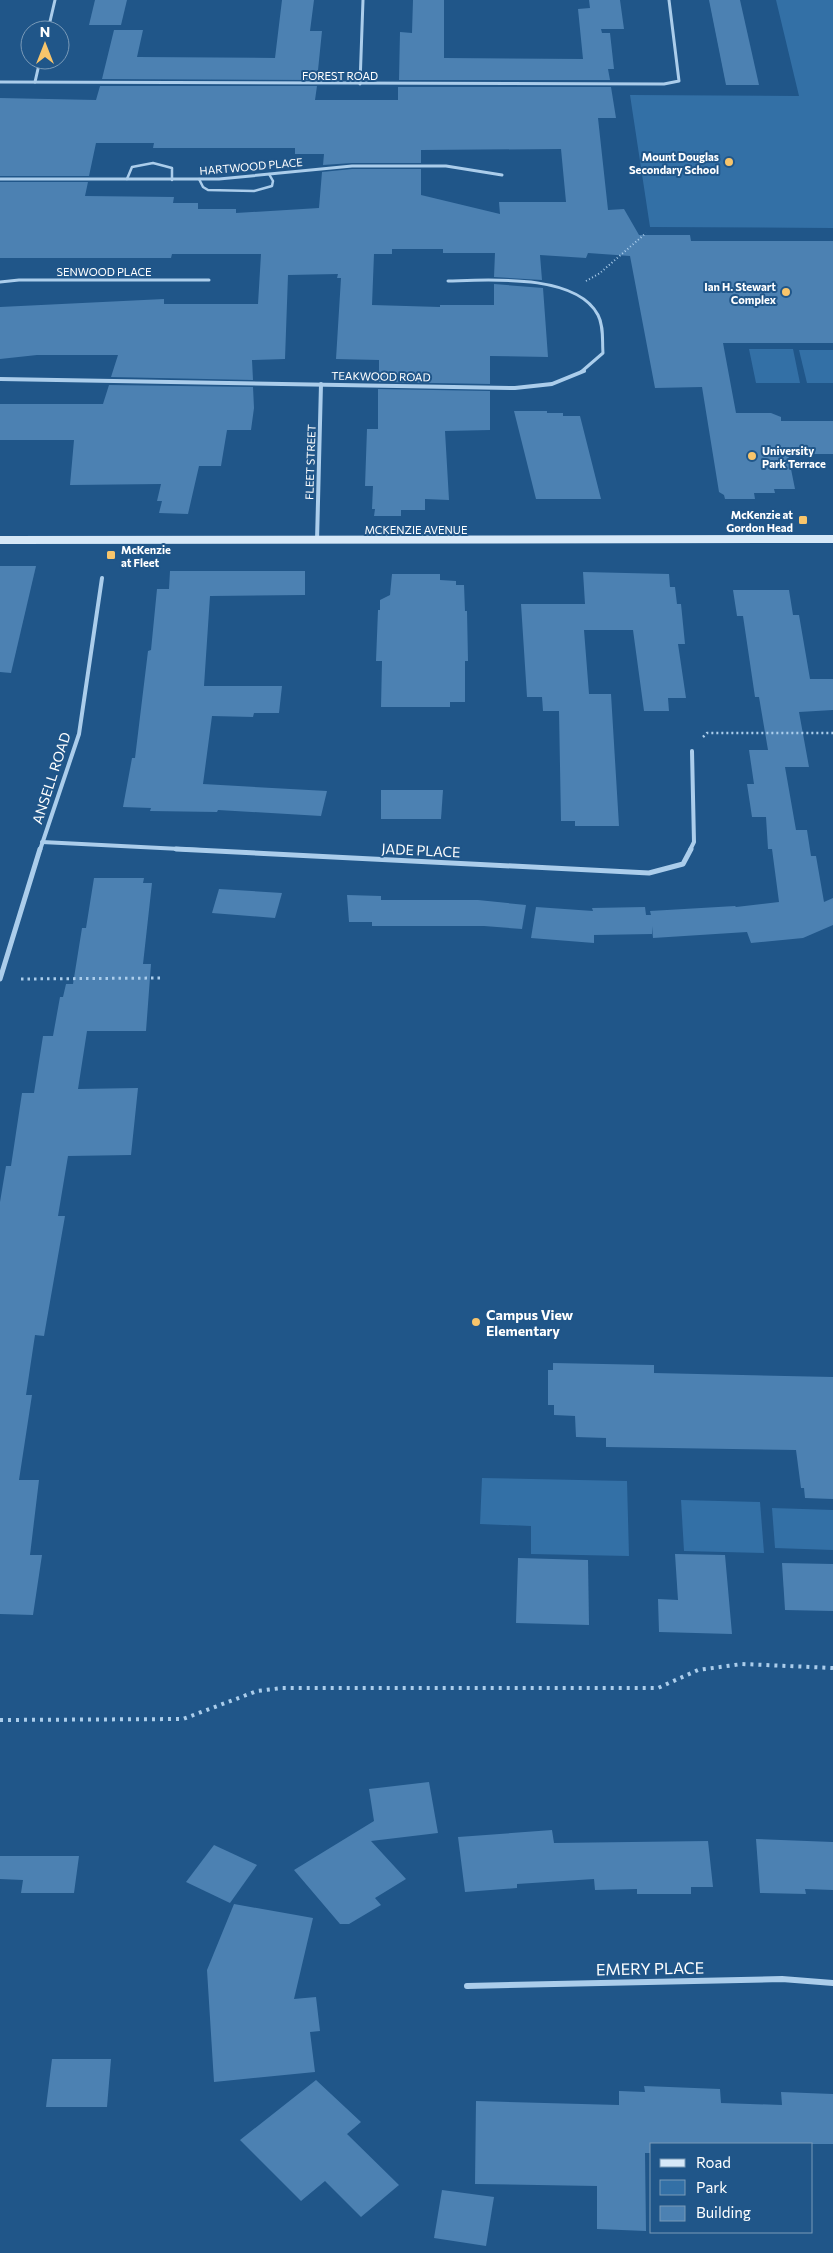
<svg xmlns="http://www.w3.org/2000/svg" width="833" height="2253" viewBox="0 0 833 2253" font-family="Commissioner,sans-serif">
	<style>
		.green { fill: #3370a6 }
		.building { fill: #4c81b2 }
		.lines { fill: none; stroke-linecap: round; stroke-linejoin: round }
		.path-far3 { stroke: #abcdeb; stroke-width: 2; stroke-dasharray: 1 2.5; stroke-linecap: butt }
		.path-far2 { stroke: #abcdeb; stroke-width: 2.5; stroke-dasharray: 2 3; stroke-linecap: butt }
		.path-far1 { stroke: #abcdeb; stroke-width: 3; stroke-dasharray: 2.5 4; stroke-linecap: butt }
		.path { stroke: #abcdeb; stroke-width: 4; stroke-dasharray: 3 5; stroke-linecap: butt }
		.service { stroke: #abcdeb; stroke-width: 2.5 }
		.minor-far3 { stroke: #abcdeb; stroke-width: 3 }
		.minor-far2 { stroke: #abcdeb; stroke-width: 4 }
		.minor-far1 { stroke: #abcdeb; stroke-width: 5 }
		.minor { stroke: #abcdeb; stroke-width: 6 }
		.secondary { stroke: #d6e8f8; stroke-width: 8 }
		.poi-dot { fill: #f8c56b; stroke: #205689; stroke-width: 2 }
		.labels { text-anchor: middle; dominant-baseline: central; stroke-width: 4; stroke-linejoin: round; paint-order: stroke }
		.far-street-label { font-size: 11px; fill: #fff; stroke: #205689 }
		.far-poi-label { font-size: 11px; font-weight: bold; fill: #fff; stroke: #205689; text-anchor: end }
		.street-label { font-size: 14px; fill: #fff; stroke: #205689 }
		.poi-label { font-size: 14px; font-weight: bold; fill: #fff; stroke: #205689; text-anchor: start }
		.near-street-label { font-size: 16px; fill: #fff; stroke: #205689 }
	</style>
	<rect width="100%" height="100%" fill="#205689"/>
	<g class="green">
		<polygon points="776,0 833,0 833,228 650,227 630,95 799,96"/>
		<polygon points="749,349 793,349 800,383 756,383"/>
		<polygon points="799,350 833,350 833,383 807,383"/>
		<polygon points="482,1478 627,1481 629,1556 531,1554 531,1526 480,1524"/>
		<polygon points="681,1500 760,1502 764,1553 684,1551"/>
		<polygon points="772,1508 833,1510 833,1550 775,1548"/>
	</g>
	<g class="building">
		<polygon points="95,0 127,0 121,25 89,25"/>
		<polygon points="282,0 314,0 310,31 322,31 317,80 102,79 114,30 143,30 137,57 275,58"/>
		<polygon points="413,0 444,0 444,58 583,59 578,9 590,8 589,0 620,0 624,29 601,29 602,33 610,33 614,69 608,69 610,80 399,80 400,32 412,33"/>
		<polygon points="709,0 740,0 759,85 726,85"/>
		<polygon points="100,86 317,86 315,100 398,100 398,87 611,87 616,118 598,118 608,210 624,209 639,235 690,235 691,241 833,241 833,343 723,343 736,413 771,413 781,417 781,421 833,421 833,454 788,454 795,489 774,489 775,493 754,493 755,499 725,499 724,495 719,492 702,387 655,388 630,256 588,253 586,258 540,255 542,280 494,277 495,253 443,253 443,249 392,249 392,254 374,254 372,305 440,307 440,305 494,305 494,284 543,288 548,357 490,356 490,384 379,382 379,360 336,359 341,278 337,278 338,274 288,275 285,359 252,360 253,380 111,377 118,355 37,355 0,359 0,307 164,299 164,304 258,304 261,254 172,254 171,258 0,258 0,182 88,182 85,196 174,197 173,203 198,203 198,209 236,209 236,213 319,208 322,172 352,169 421,169 421,195 500,214 499,202 566,202 561,149 421,150 421,163 352,163 323,165 324,154 295,154 295,148 153,148 154,143 96,143 89,176 0,176 0,98 96,100"/>
		<polygon points="109,385 253,387 254,408 251,430 227,430 221,466 199,466 188,514 159,513 162,501 157,501 161,484 70,485 74,440 0,440 0,404 103,404"/>
		<polygon points="378,389 490,391 490,430 445,431 449,500 425,499 425,510 401,510 401,516 374,516 375,509 372,509 373,486 365,486 367,429 378,429"/>
		<polygon points="514,411 547,411 547,413 563,413 563,416 580,416 601,499 536,499"/>
		<polygon points="0,566 36,566 11,673 0,672"/>
		<polygon points="170,571 305,571 305,595 210,596 204,686 282,686 279,713 254,713 253,717 212,716 203,784 327,791 321,816 218,810 217,812 150,811 151,808 123,807 132,758 135,758 148,651 151,650 157,589 169,589"/>
		<polygon points="583,572 669,574 670,587 675,587 677,604 681,604 685,644 678,644 686,698 668,698 669,711 644,711 633,630 584,630 589,694 611,694 619,826 575,826 575,821 561,821 559,711 543,711 542,697 527,697 521,604 585,604"/>
		<polygon points="392,574 440,574 440,580 456,581 456,585 464,585 465,611 467,611 468,661 465,661 465,702 450,702 450,707 381,707 382,661 376,661 378,610 380,610 380,600 390,595"/>
		<polygon points="733,590 789,590 793,615 799,615 810,679 833,679 833,710 799,712 809,767 785,767 796,830 807,830 811,856 816,856 824,902 833,898 833,925 803,938 751,943 747,932 653,938 652,926 652,934 594,935 594,943 531,938 536,907 593,911 592,908 645,907 646,915 651,915 650,911 735,906 736,907 779,902 772,849 768,849 766,817 752,817 747,784 754,784 749,750 768,750 759,697 755,697 743,616 737,616"/>
		<polygon points="381,790 443,790 441,819 381,819"/>
		<polygon points="94,878 144,878 143,883 152,883 143,964 151,964 146,1031 87,1031 78,1089 138,1088 131,1155 68,1156 58,1216 65,1216 44,1336 35,1335 26,1395 32,1395 19,1480 39,1480 30,1555 42,1555 33,1615 0,1614 0,1202 6,1166 11,1166 22,1093 34,1093 43,1036 53,1036 60,997 63,997 66,984 73,984 82,928 86,928"/>
		<polygon points="219,889 282,893 275,918 212,913"/>
		<polygon points="347,895 381,896 381,900 478,900 526,905 522,929 484,926 372,926 372,922 349,922"/>
		<polygon points="553,1363 654,1365 654,1373 833,1377 833,1499 805,1498 804,1488 801,1488 796,1450 606,1447 606,1438 576,1437 575,1416 554,1415 554,1405 548,1405 548,1370 553,1370"/>
		<polygon points="675,1554 725,1555 732,1634 659,1632 658,1599 678,1600"/>
		<polygon points="518,1558 588,1560 589,1625 516,1623"/>
		<polygon points="782,1563 833,1564 833,1611 785,1610"/>
		<polygon points="429,1782 438,1833 371,1841 406,1879 375,1898 381,1905 349,1924 340,1924 294,1870 374,1821 369,1789"/>
		<polygon points="552,1830 554,1843 708,1841 713,1887 691,1887 691,1894 637,1894 637,1889 595,1890 594,1879 517,1884 517,1888 465,1892 458,1837"/>
		<polygon points="756,1839 833,1842 833,1890 805,1889 806,1894 760,1893"/>
		<polygon points="214,1845 257,1865 230,1903 186,1882"/>
		<polygon points="0,1856 79,1856 74,1893 21,1893 23,1880 0,1879"/>
		<polygon points="234,1904 313,1918 294,1999 316,1997 320,2031 310,2032 315,2072 214,2082 207,1970"/>
		<polygon points="52,2059 111,2059 107,2107 46,2107"/>
		<polygon points="316,2080 361,2122 347,2134 399,2185 361,2217 325,2181 301,2201 240,2140"/>
		<polygon points="644,2086 720,2089 721,2103 782,2105 781,2092 833,2094 833,2144 652,2144 652,2153 645,2153 646,2231 597,2229 597,2186 475,2184 476,2101 619,2105 619,2091 645,2092"/>
		<polygon points="442,2190 494,2197 486,2246 434,2238"/>
	</g>
	<g class="lines">
		<polyline class="path-far3" points="586,281 600,273 646,233"/>
		<polyline class="path-far2" points="703,737 707,733 833,733"/>
		<polyline class="path-far1" points="21,979 163,978"/>
		<polyline class="path" points="0,1720 183,1719 257,1691 282,1688 658,1688 698,1670 742,1664 833,1668"/>
		<g class="service">
			<polyline points="127,179 132,167 153,163 172,168 172,180"/>
			<polyline points="199,179 203,187 208,190 254,191 272,186 273,181 269,174"/>
		</g>
		<g class="minor-far3">
			<polyline points="48,30 55,0"/>
			<polyline points="0,82 664,84 679,81 669,0"/>
			<polyline points="35,82 40,60"/>
			<polyline points="360,84 363,0"/>
			<polyline points="0,179 219,179 352,166 446,166 502,175"/>
			<path d="M448,281c40,-1 128,-8 150,34 6,11 4,26 5,38l-22,19"/>
			<polyline points="0,282 19,280 209,280"/>
		</g>
		<g class="minor-far2">
			<polyline points="0,379 515,388 552,384 584,371"/>
			<polyline points="317,541 321,384"/>
			<polyline points="42,842 200,850"/>
			<polyline points="40,850 79,734 102,578"/>
			<polyline points="690,850 694,842 692,751"/>
		</g>
		<g class="minor-far1">
			<polyline points="176,849 649,873 683,864 691,849"/>
			<polyline points="0,979 40,849"/>
		</g>
		<polyline class="minor" points="467,1986 782,1979 833,1983"/>
		<polyline class="secondary" points="0,540 833,539"/>
	</g>
	<g class="poi-dot">
		<circle cx="729" cy="162" r="5"/>
		<circle cx="786" cy="292" r="5"/>
		<circle cx="752" cy="456" r="5"/>
		<rect x="798" y="515" width="10" height="10" rx="2.5"/>
		<rect x="106" y="550" width="10" height="10" rx="2.5"/>
		<circle cx="476" cy="1322" r="5"/>
	</g>
	<g class="labels">
		<g class="far-street-label">
			<text x="340" y="75">FOREST ROAD</text>
			<text transform="translate(251 166) rotate(-5)">HARTWOOD PLACE</text>
			<text x="104" y="271">SENWOOD PLACE</text>
			<text transform="translate(381 376) rotate(1)">TEAKWOOD ROAD</text>
			<text transform="translate(310 462) rotate(-88)">FLEET STREET</text>
			<text x="416" y="529">MCKENZIE AVENUE</text>
		</g>
		<g class="far-poi-label">
			<text x="719" y="156">Mount Douglas<tspan x="719" dy="13">Secondary School</tspan></text>
			<text x="776" y="286">Ian H. Stewart<tspan x="776" dy="13">Complex</tspan></text>
			<text x="762" y="450" text-anchor="start">University<tspan x="762" dy="13">Park Terrace</tspan></text>
			<text x="793" y="514">McKenzie at<tspan x="793" dy="13">Gordon Head</tspan></text>
			<text x="121" y="549" text-anchor="start">McKenzie<tspan x="121" dy="13">at Fleet</tspan></text>
		</g>
		<g class="street-label">
			<text transform="translate(51 778) rotate(-72)">ANSELL ROAD</text>
			<text transform="translate(421 850) rotate(3)">JADE PLACE</text>
		</g>
		<g class="poi-label">
			<text x="486" y="1314">Campus View<tspan x="486" dy="16">Elementary</tspan></text>
		</g>
		<g class="near-street-label">
			<text transform="translate(650 1968) rotate(-1)">EMERY PLACE</text>
		</g>
	</g>
	<rect x="650" y="2143" width="162" height="90" fill="#205689" stroke="#799ab8"/>
	<rect x="660" y="2159" width="25" height="8" fill="#d6e8f8" stroke="#799ab8"/>
	<text x="696" y="2168" font-size="15" fill="#ffffff">Road</text>
	<rect x="660" y="2180" width="25" height="15" fill="#3370a6" stroke="#799ab8"/>
	<text x="696" y="2193" font-size="15" fill="#ffffff">Park</text>
	<rect x="660" y="2206" width="25" height="15" fill="#4c81b2" stroke="#799ab8"/>
	<text x="696" y="2218" font-size="15" fill="#ffffff">Building</text>
	<g transform="translate(45 45)"><circle r="24" fill="#205689" stroke="#799ab8"/>
	<path d="M0-4L9 19L0 12L-9 19Z" fill="#f8c56b"/>
	<text y="-8" font-size="14" font-weight="bold" text-anchor="middle" fill="#ffffff">N</text>
	</g>
</svg>
